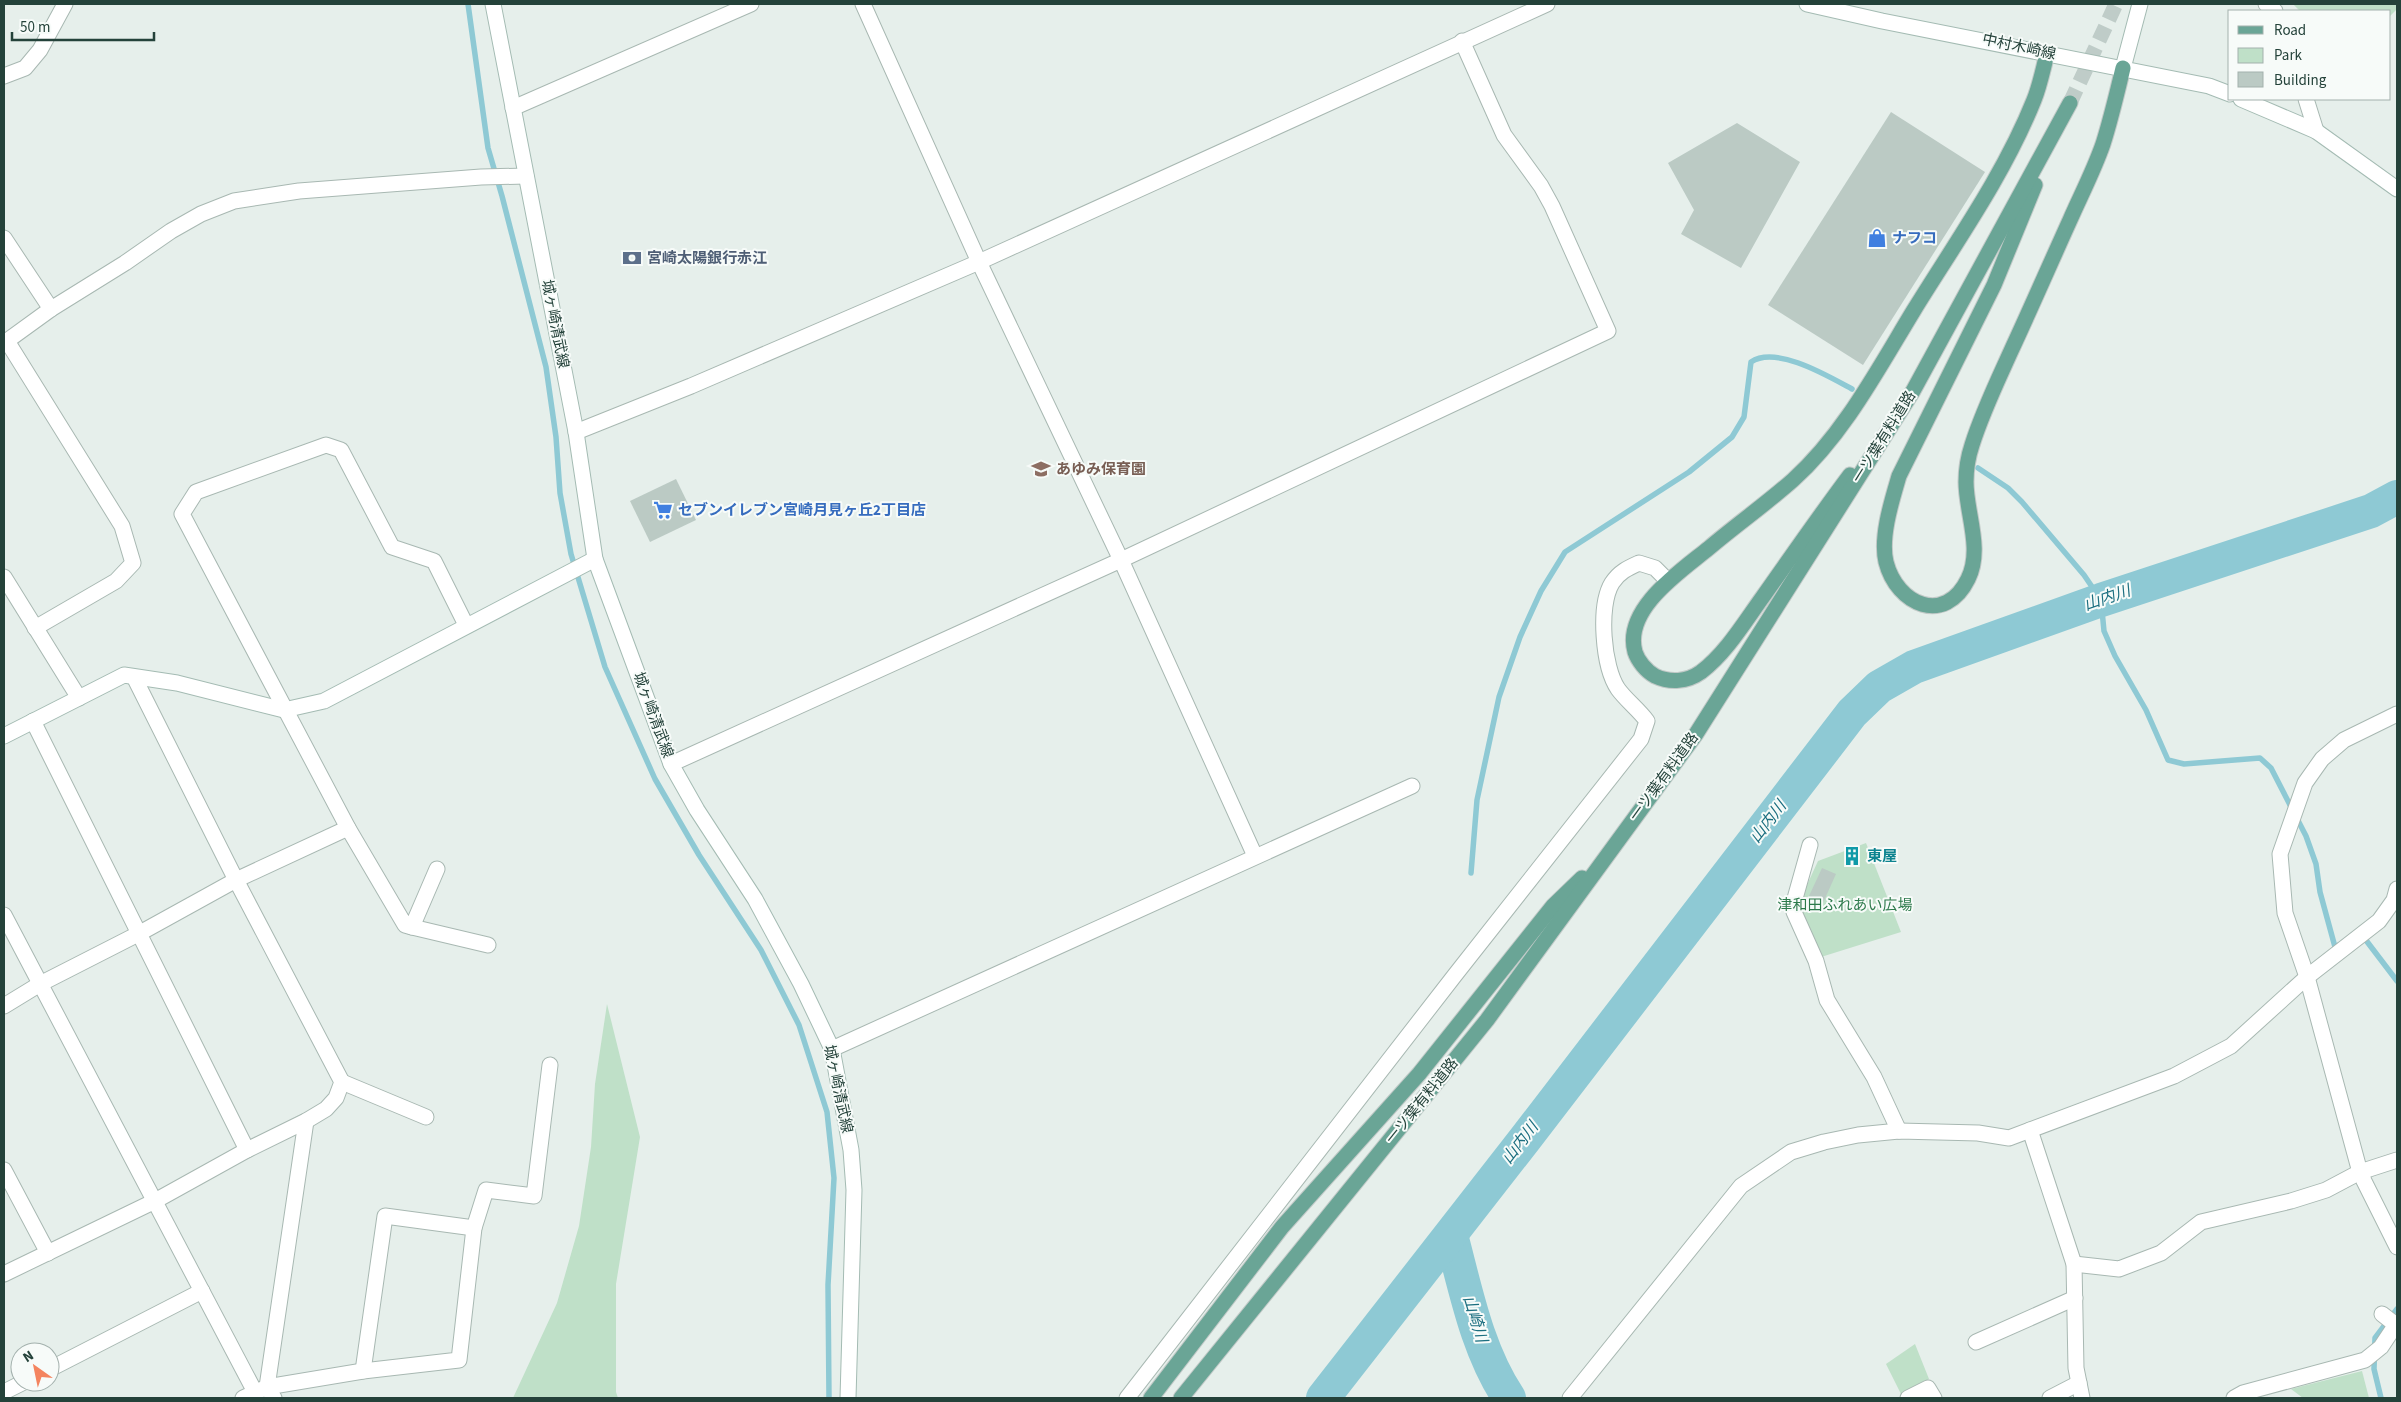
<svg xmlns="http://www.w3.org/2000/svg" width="2401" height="1402" viewBox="0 0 2401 1402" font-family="'Source Sans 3','Noto Sans JP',sans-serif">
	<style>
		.green { fill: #bfe0c8 }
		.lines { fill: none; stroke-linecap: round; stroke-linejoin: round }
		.stream { stroke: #8ec9d4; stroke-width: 5.5 }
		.river { stroke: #8ec9d4; stroke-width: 34 }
		.building { fill: #bbcac4 }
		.primary-tunnel { stroke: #bfccc8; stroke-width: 15; stroke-dasharray: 15 8; stroke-linecap: butt }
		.street-casing { stroke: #a8b8b2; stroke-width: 17 }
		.secondary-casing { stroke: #a4bbb3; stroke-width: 17 }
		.primary-casing { stroke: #c2cac8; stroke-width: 17 }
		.street { stroke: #fff; stroke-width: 15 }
		.secondary { stroke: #fff; stroke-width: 15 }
		.primary { stroke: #6aa596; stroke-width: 15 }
		.labels { text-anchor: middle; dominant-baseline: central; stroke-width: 4; stroke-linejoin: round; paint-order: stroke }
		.street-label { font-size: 15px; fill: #24423a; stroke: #f7fbf9 }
		.shop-label { font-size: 15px; font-weight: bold; fill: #366cbe; stroke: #f7fbf9; text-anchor: start }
		.service-label { font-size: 15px; font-weight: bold; fill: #4e5e75; stroke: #f7fbf9; text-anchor: start }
		.education-label { font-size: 15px; font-weight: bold; fill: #785e54; stroke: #f7fbf9; text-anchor: start }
		.culture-label { font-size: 15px; font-weight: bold; fill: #0d838f; stroke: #f7fbf9; text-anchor: start }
		.park-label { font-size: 15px; fill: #2d7a4b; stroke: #f7fbf9 }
		.water-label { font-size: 16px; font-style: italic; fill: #1c6f80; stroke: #f7fbf9 }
	</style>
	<rect width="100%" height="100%" fill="#e6efeb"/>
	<g class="green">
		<polygon points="2293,4 2397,4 2397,9 2390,16 2390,11 2300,11"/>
		<polygon points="1866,843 1901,932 1821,957 1799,908 1801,898 1818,861"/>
		<polygon points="607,1004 640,1137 616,1284 616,1392 618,1398 513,1398 557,1303 579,1226 591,1147 595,1084"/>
		<polygon points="1915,1344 1929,1379 1901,1394 1886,1364"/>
		<polygon points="2362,1371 2369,1398 2303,1398 2291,1389"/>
	</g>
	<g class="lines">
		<g class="stream">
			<polyline points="468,4 488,148 502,196 546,367 556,437 560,493 571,554 605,667 655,779 699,855 761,950 799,1025 827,1112 834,1178 828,1285 829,1398"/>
			<polyline points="1978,468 2008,488 2022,502 2084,575 2101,600 2104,631 2115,656 2146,710 2168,760 2184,764 2260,758 2271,768 2306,836 2316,864 2320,892 2335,947 2339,945"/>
			<path d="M1471,873l6,-73 22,-103 21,-60 21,-46 24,-39 124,-80 43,-35 12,-20 7,-55c25,-17 77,14 101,27"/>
			<polyline points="2362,935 2397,981"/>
			<polyline points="2381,1398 2374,1369 2375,1338 2397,1309"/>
		</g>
		<g class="river">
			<path d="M1451,1235c15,56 26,115 58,163"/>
			<polyline points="1323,1398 1525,1139 1852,713 1879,687 1914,667 2101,600 2371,511 2397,497"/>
		</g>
	</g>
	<g class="building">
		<polygon points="1891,112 1985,172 1863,365 1768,305"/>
		<polygon points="1737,123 1800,162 1741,268 1681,234 1694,210 1668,163"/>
		<polygon points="676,479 696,520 650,542 630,501"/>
		<polygon points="1822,868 1836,874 1823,903 1809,896"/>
	</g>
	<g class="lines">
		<polyline class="primary-tunnel" points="2070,103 2116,4"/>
		<g class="street-casing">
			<g id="street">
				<polyline points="863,4 979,262 1121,560 1255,856"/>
				<polyline points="2266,4 2275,11"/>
				<polyline points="4,76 25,68 40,50 65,4"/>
				<polyline points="2306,99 2316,131"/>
				<polyline points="513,108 751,4"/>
				<polyline points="4,238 51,309"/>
				<polyline points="7,341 122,526 133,563 116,581 35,628"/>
				<polyline points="4,343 51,309 125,263 171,231 201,214 234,201 299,191 481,177 526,176"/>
				<polyline points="576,432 691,386 979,262 1547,4"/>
				<polyline points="4,577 79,698"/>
				<polyline points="2397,714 2344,740 2322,759 2305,783 2280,854 2285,913 2307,977 2358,1165 2364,1181 2397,1247"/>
				<polyline points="33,721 247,1150"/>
				<polyline points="671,764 1121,560 1608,331 1552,206 1541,186 1504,135 1462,41"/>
				<polyline points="1810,845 1794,902 1794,912 1816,961 1827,1000 1874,1077 1899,1131"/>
				<polyline points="437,869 412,927 405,925 348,828 182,514 196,492 326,445 341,450 392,547 434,561 466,625"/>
				<polyline points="4,915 255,1392"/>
				<polyline points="412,927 488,945"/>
				<polyline points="4,1006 40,984 140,933 236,880 348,828"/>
				<polyline points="832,1049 1412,786"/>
				<polyline points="342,1082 426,1117"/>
				<polyline points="2030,1130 2074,1264 2076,1368 2082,1398"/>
				<polyline points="4,1170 48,1253"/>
				<polyline points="2074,1264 2119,1269 2161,1253 2201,1222 2291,1201 2326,1190 2360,1172 2397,1160"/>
				<polyline points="4,1274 155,1201 247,1150 306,1121 326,1109 336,1098 342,1082 236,880 134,677"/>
				<polyline points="2382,1314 2396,1325"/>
				<polyline points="1976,1342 2075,1298"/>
				<polyline points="50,1369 202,1291"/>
				<polyline points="363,1371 385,1216 474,1228"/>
				<polyline points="4,1392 24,1382"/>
				<polyline points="243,1398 267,1387 363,1371 459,1360 474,1228 486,1190 534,1196 550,1065"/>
				<polyline points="274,1398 267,1387 306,1121"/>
				<path d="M1127,1398l328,-423 186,-236 6,-18c-9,-12 -21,-21 -29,-32 -15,-22 -20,-83 -6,-106 7,-11 16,-15 27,-20l16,5 13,13"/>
				<polyline points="1570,1398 1741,1186 1791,1152 1824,1142 1858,1135 1899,1131 1978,1133 2009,1138 2174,1076 2231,1046 2307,977 2379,921 2394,900 2397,889"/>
				<polyline points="1908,1398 1928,1388 1934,1398"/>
				<polyline points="2050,1398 2079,1383"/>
				<polyline points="2234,1398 2243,1393 2365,1360 2381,1347 2397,1323"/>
			</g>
		</g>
		<g class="secondary-casing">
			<g id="secondary">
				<polyline points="493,4 576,432 595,559 671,764 697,810 755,899 801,984 832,1049 851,1150 854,1190 848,1398"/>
				<polyline points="1807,4 1882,21 2209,86 2230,94"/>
				<polyline points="2123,68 2140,4"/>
				<polyline points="2241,99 2316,131 2397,189"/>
				<polyline points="4,736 124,675 177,683 284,710 324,701 595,559"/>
			</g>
		</g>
		<g class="primary-casing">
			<g id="primary">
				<path d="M2035,185l-41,100 -95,191c-7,24 -19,61 -13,86 11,43 59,64 82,17 15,-30 -2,-66 -2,-97 0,-12 2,-25 6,-37 10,-32 25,-63 39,-94 20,-43 39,-87 59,-131 11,-25 24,-50 33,-76 8,-25 14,-51 20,-76"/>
				<path d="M1850,475c-30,40 -59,82 -88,123 -18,25 -36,55 -61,74 -14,10 -31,11 -46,4 -9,-5 -17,-15 -20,-24 -12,-43 46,-81 74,-104 27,-23 57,-44 84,-68 51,-46 85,-111 121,-170 42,-68 90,-135 120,-210 6,-15 9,-31 13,-46"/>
				<polyline points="1151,1398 1282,1227 1419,1074 1553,906 1582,878"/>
				<polyline points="1181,1398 1487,1020 1696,734 1913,391 2070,103"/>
			</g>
		</g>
		<use href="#street" class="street"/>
		<use href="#secondary" class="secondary"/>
		<use href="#primary" class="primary"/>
	</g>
	<defs>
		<g id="shop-bare" transform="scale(1.5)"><path d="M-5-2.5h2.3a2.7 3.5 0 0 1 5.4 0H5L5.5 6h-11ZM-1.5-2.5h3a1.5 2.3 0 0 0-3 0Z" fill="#3f7fe0" stroke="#f7fbf9" stroke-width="2.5" paint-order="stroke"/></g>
		<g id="bank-bare" transform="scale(1.5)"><path d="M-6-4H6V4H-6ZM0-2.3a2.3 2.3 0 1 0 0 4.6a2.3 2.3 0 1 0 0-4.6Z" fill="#5c6f8a" stroke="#f7fbf9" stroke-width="2.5" paint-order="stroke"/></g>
		<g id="school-bare" transform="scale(1.5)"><path d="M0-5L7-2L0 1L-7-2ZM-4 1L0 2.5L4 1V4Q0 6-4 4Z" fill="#8d6e63" stroke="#f7fbf9" stroke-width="2.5" paint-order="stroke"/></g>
		<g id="supermarket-bare" transform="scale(1.5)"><path d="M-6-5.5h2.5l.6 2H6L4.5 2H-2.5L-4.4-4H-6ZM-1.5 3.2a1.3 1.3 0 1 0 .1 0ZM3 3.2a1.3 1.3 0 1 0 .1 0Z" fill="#3f7fe0" stroke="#f7fbf9" stroke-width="2.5" paint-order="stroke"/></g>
		<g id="building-bare" transform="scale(1.5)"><path d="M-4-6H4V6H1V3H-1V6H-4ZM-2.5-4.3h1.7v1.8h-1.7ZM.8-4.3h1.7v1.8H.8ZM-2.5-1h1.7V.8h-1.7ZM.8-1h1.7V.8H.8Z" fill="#0f9aa8" stroke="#f7fbf9" stroke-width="2.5" paint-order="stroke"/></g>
	</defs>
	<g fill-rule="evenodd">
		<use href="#shop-bare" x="1877" y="238"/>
		<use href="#bank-bare" x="632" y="258"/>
		<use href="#school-bare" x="1041" y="469"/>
		<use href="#supermarket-bare" x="663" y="510"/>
		<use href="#building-bare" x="1852" y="856"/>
	</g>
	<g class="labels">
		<g class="street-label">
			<text transform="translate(2019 47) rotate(12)">中村木崎線</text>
			<text transform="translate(555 324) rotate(79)">城ヶ崎清武線</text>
			<text transform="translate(1884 437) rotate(-58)">一ツ葉有料道路</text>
			<text transform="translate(653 715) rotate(70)">城ヶ崎清武線</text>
			<text transform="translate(1664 777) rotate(-54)">一ツ葉有料道路</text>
			<text transform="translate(838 1089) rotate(78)">城ヶ崎清武線</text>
			<text transform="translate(1422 1101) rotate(-51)">一ツ葉有料道路</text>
		</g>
		<g class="shop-label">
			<text x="1892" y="238">ナフコ</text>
			<text x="678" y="510">セブンイレブン宮崎月見ヶ丘2丁目店</text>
		</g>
		<g class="service-label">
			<text x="647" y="258">宮崎太陽銀行赤江</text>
		</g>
		<g class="education-label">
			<text x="1056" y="469">あゆみ保育園</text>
		</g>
		<g class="culture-label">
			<text x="1867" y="856">東屋</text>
		</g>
		<g class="park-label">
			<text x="1845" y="905">津和田ふれあい広場</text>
		</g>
		<g class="water-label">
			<text transform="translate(2107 598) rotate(-19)">山内川</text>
			<text transform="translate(1768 822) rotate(-52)">山内川</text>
			<text transform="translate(1520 1143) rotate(-52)">山内川</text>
			<text transform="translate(1475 1319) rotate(73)">山崎川</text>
		</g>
	</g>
	<rect width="2401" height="1402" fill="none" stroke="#24423a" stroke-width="10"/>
	<rect x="2228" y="10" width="162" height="90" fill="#f7fbf9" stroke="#a3b1ad"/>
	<rect x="2238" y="26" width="25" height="8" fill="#6aa596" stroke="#a3b1ad"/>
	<text x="2274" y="35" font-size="15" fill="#24423a">Road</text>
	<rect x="2238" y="48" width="25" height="15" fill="#bfe0c8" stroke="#a3b1ad"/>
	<text x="2274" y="60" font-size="15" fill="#24423a">Park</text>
	<rect x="2238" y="72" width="25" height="15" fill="#bbcac4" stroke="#a3b1ad"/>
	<text x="2274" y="85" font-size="15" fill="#24423a">Building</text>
	<g transform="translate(35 1367) rotate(327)"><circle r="24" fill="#f7fbf9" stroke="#a3b1ad"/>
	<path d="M0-4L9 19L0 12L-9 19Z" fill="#f4845f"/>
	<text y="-8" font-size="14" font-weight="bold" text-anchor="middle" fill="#24423a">N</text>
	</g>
	<path d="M12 32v8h142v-8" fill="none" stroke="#24423a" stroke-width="2.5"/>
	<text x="20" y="32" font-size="15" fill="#24423a" stroke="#f7fbf9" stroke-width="4" paint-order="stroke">50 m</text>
</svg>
